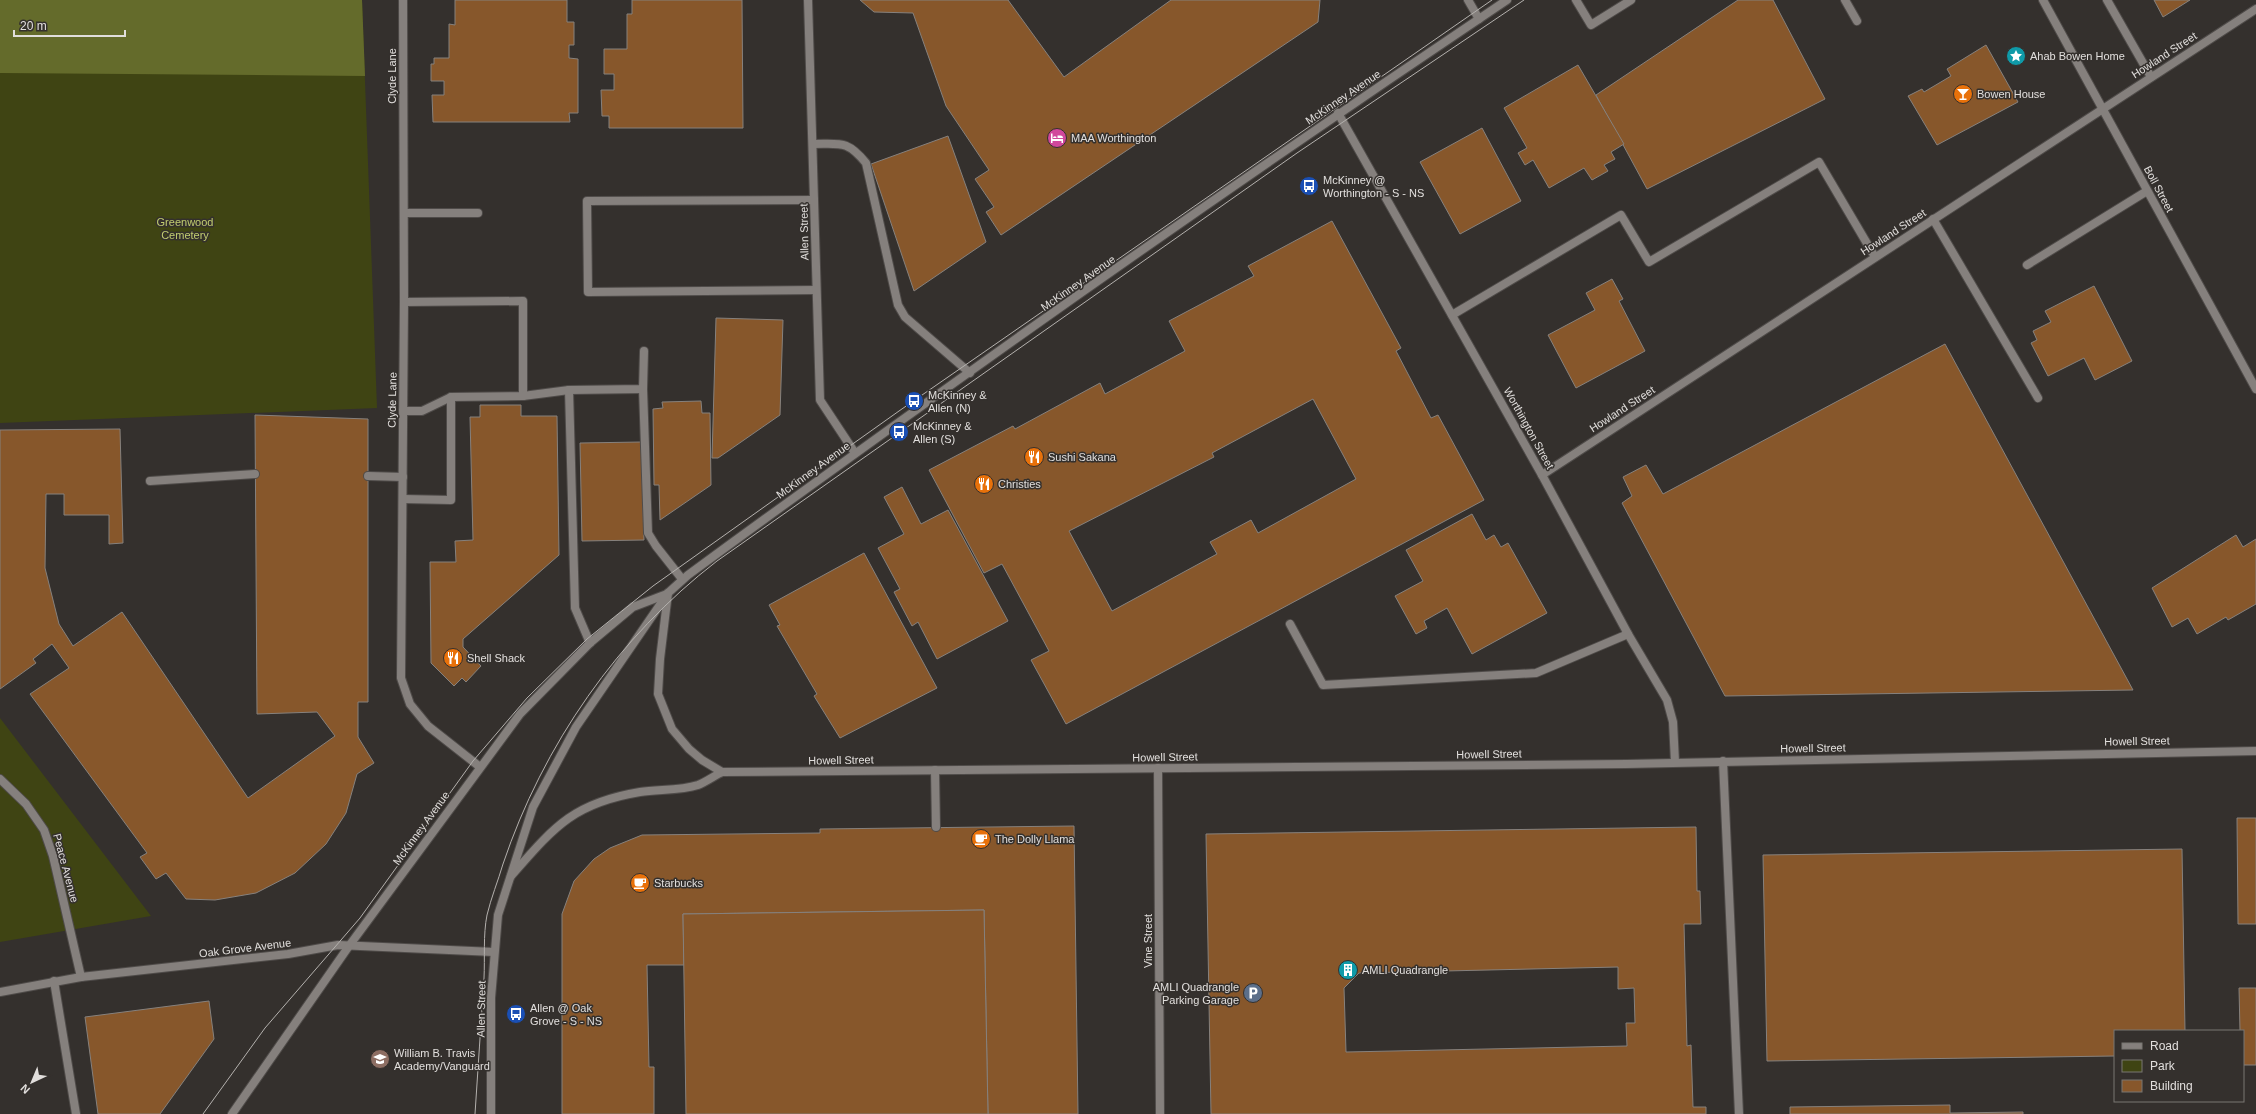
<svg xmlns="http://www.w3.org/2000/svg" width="2256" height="1114" viewBox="0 0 2256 1114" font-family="Arial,sans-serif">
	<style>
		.green { fill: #3f4413 }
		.forest { fill: #646b2b }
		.building { fill: #87572b; stroke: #86817d; fill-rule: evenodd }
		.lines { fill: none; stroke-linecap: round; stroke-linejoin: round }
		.service-casing { stroke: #4f4b49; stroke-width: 10 }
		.minor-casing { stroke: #4f4b49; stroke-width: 10 }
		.tertiary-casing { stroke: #4f4b49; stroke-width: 10 }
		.service { stroke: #85807d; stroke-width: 8 }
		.minor { stroke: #85807d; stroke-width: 8 }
		.tertiary { stroke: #85807d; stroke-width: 8 }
		.tram { stroke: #b4b1ae; stroke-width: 1 }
		.labels { text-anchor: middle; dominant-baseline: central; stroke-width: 3; stroke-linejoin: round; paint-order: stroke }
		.street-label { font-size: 11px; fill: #e1dedc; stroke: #34302d }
		.poi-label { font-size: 11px; fill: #e1dedc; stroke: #34302d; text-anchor: start }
		.park-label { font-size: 11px; fill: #c1cc6f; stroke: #34302d }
	</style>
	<rect width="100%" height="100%" fill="#34302d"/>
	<g class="green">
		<polygon points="0,0 362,0 377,408 0,423"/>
		<polygon points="0,718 151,916 0,942"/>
	</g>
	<polygon class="forest" points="0,0 362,0 365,76 0,73"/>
	<g class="building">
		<polygon points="455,0 567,0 567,22 574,22 574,45 569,45 569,58 578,59 578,113 569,113 570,122 433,122 432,95 444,95 444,81 431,81 431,64 434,64 434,58 449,58 449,24 455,25"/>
		<polygon points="632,0 742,0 743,128 609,128 609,116 602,116 601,90 614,90 614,74 604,74 604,49 627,49 627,14 632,14"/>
		<polygon points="860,0 1008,0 1064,77 1171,0 1320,0 1318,22 1001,235 986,212 994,207 975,179 989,170 946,106 913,13 874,12"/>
		<polygon points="1738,0 1773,0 1825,99 1647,189 1596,95"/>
		<polygon points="2154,0 2190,0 2163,17"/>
		<polygon points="1986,45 2018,102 1937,145 1908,96 1922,89 1924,92 1951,76 1947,69"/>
		<polygon points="1578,65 1624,144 1611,152 1615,159 1604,165 1608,171 1592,180 1584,168 1549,188 1533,160 1525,165 1518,153 1527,148 1504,108"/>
		<polygon points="1482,128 1521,201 1460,234 1420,162"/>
		<polygon points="948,136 986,242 914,291 871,164"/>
		<path d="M1332,221l69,127 -5,3 35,67 7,-3 46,85 -418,224 -35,-64 18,-9 -47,-87 -18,9 -55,-103 84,-44 2,3 85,-46 5,11 80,-43 -16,-30 85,-45 -6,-10zM1313,399l43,80 -98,54 -7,-13 -41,22 7,12 -105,57 -43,-80 145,-74 -2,-4z"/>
		<polygon points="1612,279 1623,299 1619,301 1645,351 1576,388 1548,335 1595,310 1586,293"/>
		<polygon points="2094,286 2132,361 2095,380 2084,358 2048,376 2031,343 2037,340 2033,331 2051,322 2045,311"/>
		<polygon points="716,318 783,320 780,415 718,458 712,458"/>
		<polygon points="1945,344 2133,690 1725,696 1622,503 1632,496 1623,477 1646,465 1663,494"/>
		<polygon points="701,401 702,413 710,413 711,485 660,520 659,485 654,485 653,409 663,408 662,402"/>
		<polygon points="480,405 521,405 521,416 557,416 559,555 463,639 463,647 481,666 466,682 462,678 454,686 431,663 430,562 456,562 455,541 473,540 470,417 480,417"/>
		<polygon points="255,415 368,419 368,702 358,702 358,737 374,763 357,774 346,813 326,844 295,873 256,893 215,900 186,899 166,873 156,879 140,857 147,853 30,694 69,668 52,644 33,659 36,663 0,689 0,430 120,429 123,543 109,544 109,515 64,515 64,494 46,494 45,568 59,624 73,646 122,612 248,798 335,736 317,712 257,714"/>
		<polygon points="641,442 644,540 582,541 580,443"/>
		<polygon points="902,487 921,524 948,510 1008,621 937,659 918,622 912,626 894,592 900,589 878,548 904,534 884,497"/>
		<polygon points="1472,514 1486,540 1494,535 1501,547 1508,543 1547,613 1472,654 1447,608 1424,621 1427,628 1416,634 1395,596 1423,581 1406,550"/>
		<polygon points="2236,535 2243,547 2256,539 2256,604 2228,620 2226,617 2197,634 2188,618 2172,627 2152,588"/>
		<polygon points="864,553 937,688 840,738 814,696 817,694 777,626 780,625 769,605"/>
		<polygon points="2237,818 2256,818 2256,924 2238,924"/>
		<polygon points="1074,826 1078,1114 988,1114 984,910 683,914 684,965 647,965 649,1067 654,1067 654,1114 562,1114 562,914 574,881 594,859 610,848 642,835 820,833 820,829"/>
		<path d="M1696,827l1,64h3l1,33h-17l3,122 4,-1 2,62h13v7h-495l-5,-280zM1618,967v22l16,-1 1,35h-9l1,23 -281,6 -2,-64 15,-15z"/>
		<polygon points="2182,849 2185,1031 2115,1031 2115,1056 1767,1061 1763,855"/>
		<polygon points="984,910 988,1114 686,1114 683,914"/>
		<polygon points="2239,988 2256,988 2256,1065 2243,1065 2243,1031 2240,1031"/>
		<polygon points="209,1001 214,1039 160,1114 98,1114 85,1017"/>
		<polygon points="1950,1105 1950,1113 2023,1112 2023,1114 1790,1114 1790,1107"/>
	</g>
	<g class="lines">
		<g class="service-casing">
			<g id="service">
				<polyline points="1576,0 1591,25 1631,0"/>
				<polyline points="1845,0 1857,21"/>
				<polyline points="2107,0 2151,77"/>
				<path d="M813,144c28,0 34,-4 53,19l32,142 7,12 65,56"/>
				<polyline points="814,200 587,201 588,292 816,290"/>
				<polyline points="404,213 478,213"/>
				<polyline points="1933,219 2038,398"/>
				<polyline points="2027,265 2147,191"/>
				<polyline points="404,302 523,301 523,396"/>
				<polyline points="1452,315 1621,215 1649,262 1819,162 1875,257"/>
				<polyline points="643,389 648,533 656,546 682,579"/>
				<polyline points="569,390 575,608 590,643"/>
				<polyline points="403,411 422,411 451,397 523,396 569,390 643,389 644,351"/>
				<polyline points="368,476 403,477"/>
				<polyline points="150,481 255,474"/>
				<polyline points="403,499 451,500 451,397"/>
				<polyline points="1290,624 1323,685 1536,673 1628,634"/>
				<polyline points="1723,761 1739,1114"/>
				<polyline points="935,770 936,827"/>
				<polyline points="0,779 26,804 44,830 53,856 81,977"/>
				<polyline points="54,981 76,1114"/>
			</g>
		</g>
		<g class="minor-casing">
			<g id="minor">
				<polyline points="403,0 404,302 401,678 410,704 428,726 480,767"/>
				<polyline points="808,0 820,400 855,453"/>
				<polyline points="1468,0 1479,19"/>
				<polyline points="2043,0 2256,389"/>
				<polyline points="1338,113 1542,475 1628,634 1667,700 1673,722 1675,762"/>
				<polyline points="1542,475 2256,9"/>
				<polyline points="668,593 660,659 658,694 672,729 689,749 702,760 722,772"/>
				<polyline points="1158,768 1160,1114"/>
				<path d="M511,876c43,-49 62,-73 129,-84 18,-3 40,-1 58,-7 8,-3 16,-9 24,-13l904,-8 630,-13"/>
				<polyline points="0,992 81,977 288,954 338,945 494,952"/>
			</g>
		</g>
		<g class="tertiary-casing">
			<g id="tertiary">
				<polyline points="232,1114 349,946 520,714 590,643 633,607 667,594"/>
				<path d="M491,1114v-116l7,-83 35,-108 43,-80 92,-134 20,-18c269,-197 542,-389 819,-575"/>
			</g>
		</g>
		<use href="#service" class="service"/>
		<use href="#minor" class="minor"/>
		<use href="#tertiary" class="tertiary"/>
		<g class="tram">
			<polyline points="203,1114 265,1028 360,918 473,761 527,698 587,639 653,586 899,411 1492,0"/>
			<path d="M475,1114c3,-45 6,-91 9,-136 1,-20 -1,-43 3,-63 4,-17 11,-34 16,-51 40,-119 115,-227 214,-303l580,-408 227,-153"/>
		</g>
	</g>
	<defs>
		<g id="sight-disc" transform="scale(1)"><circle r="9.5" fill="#0f9aa8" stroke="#34302d"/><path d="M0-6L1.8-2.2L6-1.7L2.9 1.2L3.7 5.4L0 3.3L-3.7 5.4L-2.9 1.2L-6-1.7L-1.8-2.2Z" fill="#fff"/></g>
		<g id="bar-disc" transform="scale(1)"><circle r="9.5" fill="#e8710a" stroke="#34302d"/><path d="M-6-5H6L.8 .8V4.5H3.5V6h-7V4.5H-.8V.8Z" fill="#fff"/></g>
		<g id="hotel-disc" transform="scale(1)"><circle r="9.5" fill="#d1479c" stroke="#34302d"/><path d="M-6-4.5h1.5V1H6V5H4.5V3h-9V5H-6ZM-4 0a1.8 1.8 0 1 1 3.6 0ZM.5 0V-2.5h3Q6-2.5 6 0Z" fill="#fff"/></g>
		<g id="bus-disc" transform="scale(1)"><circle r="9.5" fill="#1a4fb4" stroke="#34302d"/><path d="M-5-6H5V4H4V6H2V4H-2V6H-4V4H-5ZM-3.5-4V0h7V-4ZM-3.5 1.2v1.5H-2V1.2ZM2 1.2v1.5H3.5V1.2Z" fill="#fff"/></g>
		<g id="restaurant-disc" transform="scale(1)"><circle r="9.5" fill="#e8710a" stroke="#34302d"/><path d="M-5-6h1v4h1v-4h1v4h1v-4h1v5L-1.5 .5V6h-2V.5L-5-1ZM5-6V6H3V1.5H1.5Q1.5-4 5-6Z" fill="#fff"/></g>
		<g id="cafe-disc" transform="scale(1)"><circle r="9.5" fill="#e8710a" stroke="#34302d"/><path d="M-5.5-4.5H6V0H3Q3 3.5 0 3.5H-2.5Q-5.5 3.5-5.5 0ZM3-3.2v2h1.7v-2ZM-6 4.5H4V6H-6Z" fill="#fff"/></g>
		<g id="building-disc" transform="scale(1)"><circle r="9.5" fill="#0f9aa8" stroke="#34302d"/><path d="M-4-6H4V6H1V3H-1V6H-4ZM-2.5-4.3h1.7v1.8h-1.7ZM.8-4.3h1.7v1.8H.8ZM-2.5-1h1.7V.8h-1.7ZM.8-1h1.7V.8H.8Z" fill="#fff"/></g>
		<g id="parking-disc" transform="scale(1)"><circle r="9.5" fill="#5c6f8a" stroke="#34302d"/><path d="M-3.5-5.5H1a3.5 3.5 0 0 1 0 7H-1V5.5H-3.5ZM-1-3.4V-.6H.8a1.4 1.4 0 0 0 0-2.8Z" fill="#fff"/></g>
		<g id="school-disc" transform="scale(1)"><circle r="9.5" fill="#8d6e63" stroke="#34302d"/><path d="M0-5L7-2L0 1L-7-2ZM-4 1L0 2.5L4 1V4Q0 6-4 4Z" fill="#fff"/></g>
	</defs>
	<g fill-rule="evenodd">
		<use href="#sight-disc" x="2016" y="56"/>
		<use href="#bar-disc" x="1963" y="94"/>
		<use href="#hotel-disc" x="1057" y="138"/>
		<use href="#bus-disc" x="1309" y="186"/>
		<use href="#bus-disc" x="914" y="401"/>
		<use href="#bus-disc" x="899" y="432"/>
		<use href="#restaurant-disc" x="1034" y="457"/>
		<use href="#restaurant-disc" x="984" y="484"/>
		<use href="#restaurant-disc" x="453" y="658"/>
		<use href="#cafe-disc" x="981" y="839"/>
		<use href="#cafe-disc" x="640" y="883"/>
		<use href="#building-disc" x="1348" y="970"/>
		<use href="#parking-disc" x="1253" y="993"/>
		<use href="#bus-disc" x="516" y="1014"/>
		<use href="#school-disc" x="380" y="1059"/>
	</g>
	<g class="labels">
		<g class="street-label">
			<text transform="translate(2164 55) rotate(-33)">Howland Street</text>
			<text transform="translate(392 76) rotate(-90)">Clyde Lane</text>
			<text transform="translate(1343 97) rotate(-34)">McKinney Avenue</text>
			<text transform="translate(2159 189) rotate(62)">Boll Street</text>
			<text transform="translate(804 232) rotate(-91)">Allen Street</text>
			<text transform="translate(1893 232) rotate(-33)">Howland Street</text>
			<text transform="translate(1078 283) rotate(-35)">McKinney Avenue</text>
			<text transform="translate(392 400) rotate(-89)">Clyde Lane</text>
			<text transform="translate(1622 409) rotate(-33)">Howland Street</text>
			<text transform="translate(1529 428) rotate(61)">Worthington Street</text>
			<text transform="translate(813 470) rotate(-36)">McKinney Avenue</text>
			<text transform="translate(2137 741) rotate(-1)">Howell Street</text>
			<text transform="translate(1813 748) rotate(-1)">Howell Street</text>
			<text transform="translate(1489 754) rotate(-1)">Howell Street</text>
			<text transform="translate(1165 757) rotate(-1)">Howell Street</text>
			<text transform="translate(841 760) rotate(-1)">Howell Street</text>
			<text transform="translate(421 828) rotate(-54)">McKinney Avenue</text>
			<text transform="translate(66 868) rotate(75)">Peace Avenue</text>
			<text transform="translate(1148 941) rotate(-90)">Vine Street</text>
			<text transform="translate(245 948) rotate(-7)">Oak Grove Avenue</text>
			<text transform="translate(481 1009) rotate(-89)">Allen Street</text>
		</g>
		<g class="poi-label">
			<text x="2030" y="56">Ahab Bowen Home</text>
			<text x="1977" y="94">Bowen House</text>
			<text x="1071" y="138">MAA Worthington</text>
			<text x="1323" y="180">McKinney @<tspan x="1323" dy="13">Worthington - S - NS</tspan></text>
			<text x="928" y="395">McKinney &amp;<tspan x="928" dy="13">Allen (N)</tspan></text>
			<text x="913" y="426">McKinney &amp;<tspan x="913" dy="13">Allen (S)</tspan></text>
			<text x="1048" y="457">Sushi Sakana</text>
			<text x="998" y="484">Christies</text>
			<text x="467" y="658">Shell Shack</text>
			<text x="995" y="839">The Dolly Llama</text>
			<text x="654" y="883">Starbucks</text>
			<text x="1362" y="970">AMLI Quadrangle</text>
			<text x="1239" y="987" text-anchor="end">AMLI Quadrangle<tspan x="1239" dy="13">Parking Garage</tspan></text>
			<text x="530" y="1008">Allen @ Oak<tspan x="530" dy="13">Grove - S - NS</tspan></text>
			<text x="394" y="1053">William B. Travis<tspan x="394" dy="13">Academy/Vanguard</tspan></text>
		</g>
		<g class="park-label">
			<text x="185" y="222">Greenwood<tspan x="185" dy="13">Cemetery</tspan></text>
		</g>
	</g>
	<rect x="2114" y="1030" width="130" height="72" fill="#34302d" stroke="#797673"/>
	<rect x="2122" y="1043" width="20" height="6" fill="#85807d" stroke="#797673"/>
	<text x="2150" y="1050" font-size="12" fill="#e1dedc">Road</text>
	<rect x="2122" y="1060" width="20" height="12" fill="#3f4413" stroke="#797673"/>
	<text x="2150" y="1070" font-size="12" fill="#e1dedc">Park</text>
	<rect x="2122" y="1080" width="20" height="12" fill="#87572b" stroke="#797673"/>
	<text x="2150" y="1090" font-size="12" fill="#e1dedc">Building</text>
	<g transform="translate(32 1082) rotate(224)" stroke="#34302d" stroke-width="3" paint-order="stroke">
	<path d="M0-3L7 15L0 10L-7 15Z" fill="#e1dedc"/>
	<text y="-6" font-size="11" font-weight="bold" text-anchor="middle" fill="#e1dedc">N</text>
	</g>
	<path d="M14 30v6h111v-6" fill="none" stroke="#e1dedc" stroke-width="2"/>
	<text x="20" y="30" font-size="12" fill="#e1dedc" stroke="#34302d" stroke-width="3" paint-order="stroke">20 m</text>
</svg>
